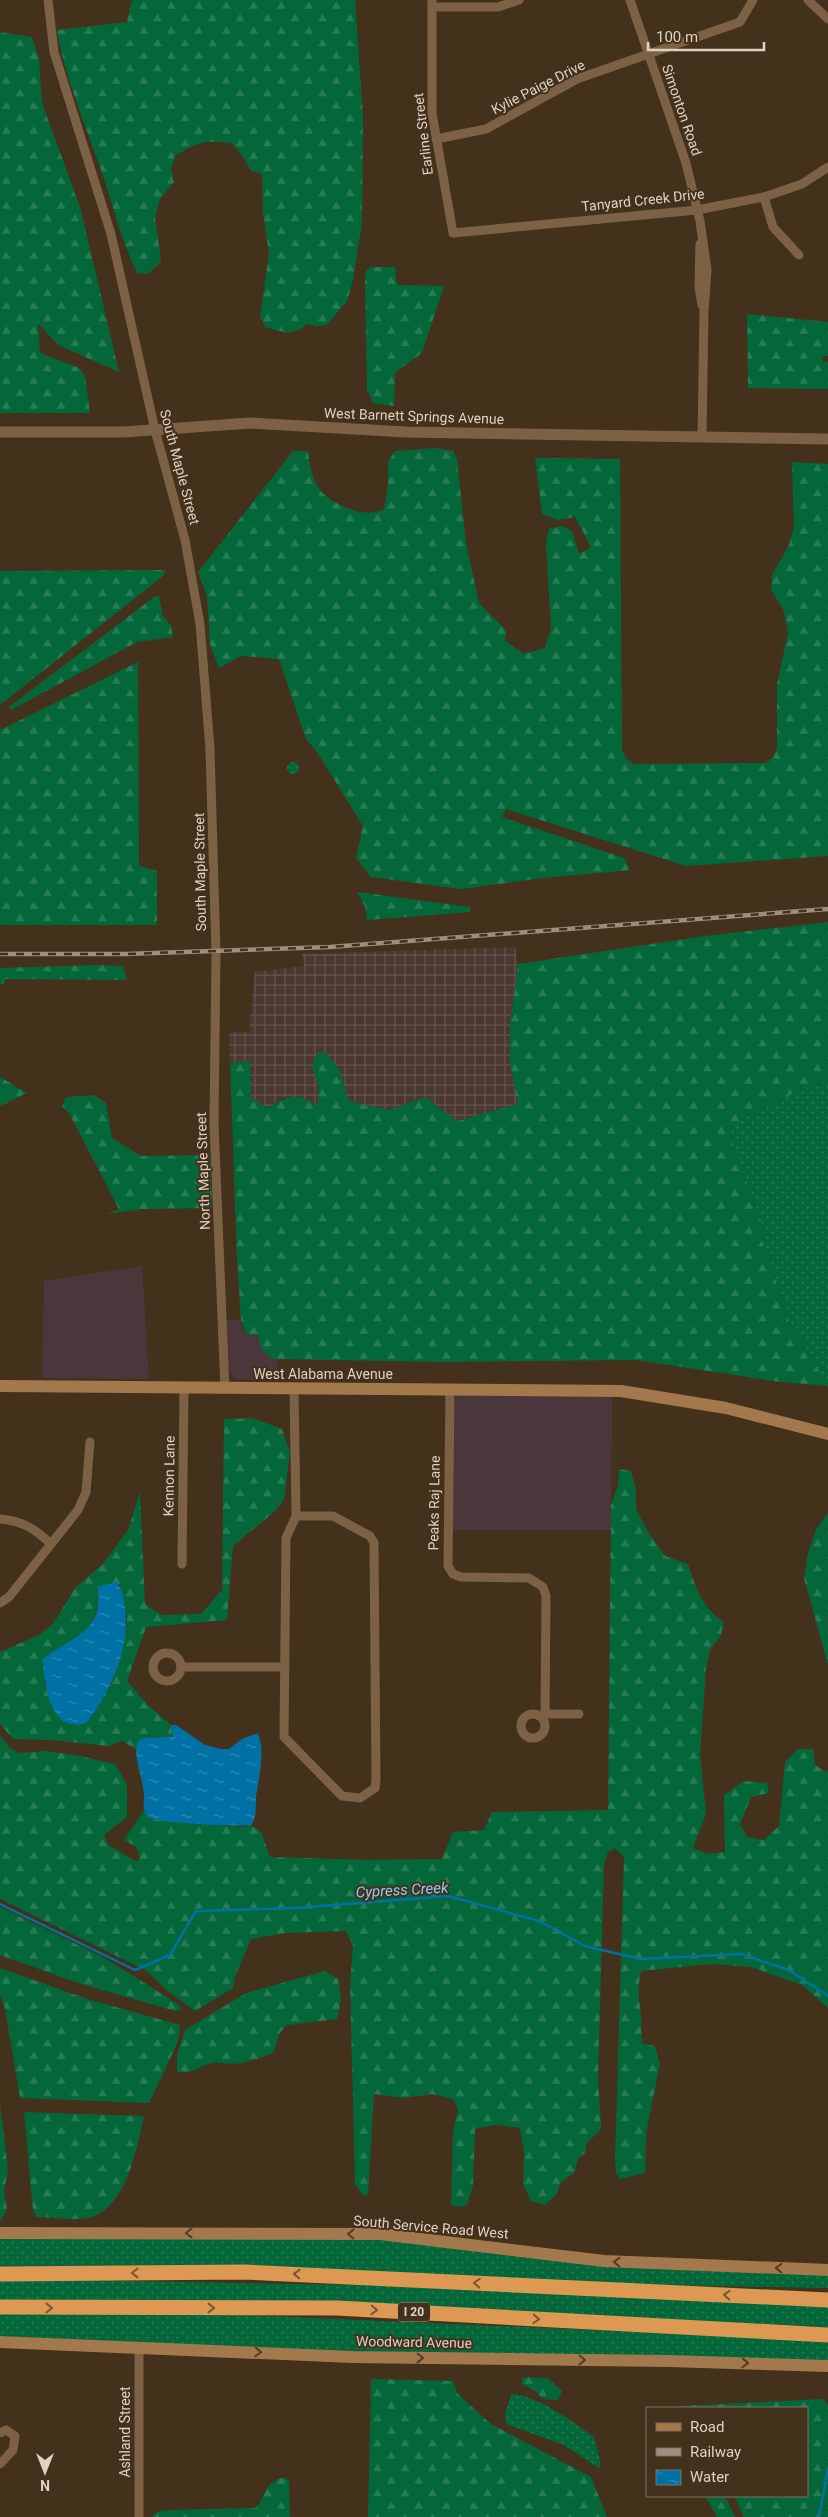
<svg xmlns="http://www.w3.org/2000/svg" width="828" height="2517" viewBox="0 0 828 2517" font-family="Roboto,sans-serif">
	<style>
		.commercial { fill: #4b363b }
		.industrial { fill: url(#industrial-grid) }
		.grass { fill: url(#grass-dots) }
		.forest { fill: url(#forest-firs); fill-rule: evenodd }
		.water { fill: url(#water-ripples) }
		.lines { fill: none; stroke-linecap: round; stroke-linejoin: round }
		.stream { stroke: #0071a5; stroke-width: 2.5 }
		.minor { stroke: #7c6146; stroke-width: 9 }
		.tertiary { stroke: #7c6146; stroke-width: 11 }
		.secondary { stroke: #a3784d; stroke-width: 12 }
		.motorway { stroke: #dd9953; stroke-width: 15 }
		.rail-casing { stroke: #9d8e7e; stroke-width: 4.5 }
		.rail { stroke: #44311b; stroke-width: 2.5; stroke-dasharray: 8; stroke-linecap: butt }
		.oneway { stroke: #523c22 }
		.oneway2 { stroke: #7a552f }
		.labels { text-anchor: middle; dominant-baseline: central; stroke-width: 4; stroke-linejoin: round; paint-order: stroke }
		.shield { fill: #44311b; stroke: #b0a292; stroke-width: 1 }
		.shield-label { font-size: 12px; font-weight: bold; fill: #ded2c5 }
		.street-label { font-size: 14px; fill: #ded2c5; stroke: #44311b }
		.water-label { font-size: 15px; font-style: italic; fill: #8ecdf9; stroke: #44311b }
	</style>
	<defs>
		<pattern id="industrial-grid" width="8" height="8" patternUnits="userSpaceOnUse" patternTransform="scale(1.25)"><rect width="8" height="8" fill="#4b3831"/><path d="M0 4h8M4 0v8" fill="none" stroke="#64544d"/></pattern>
		<pattern id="grass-dots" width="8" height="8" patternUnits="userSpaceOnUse" patternTransform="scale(1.25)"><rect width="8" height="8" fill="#04673a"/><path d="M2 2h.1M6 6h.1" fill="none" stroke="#287c55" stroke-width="1.8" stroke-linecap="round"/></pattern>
		<pattern id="forest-firs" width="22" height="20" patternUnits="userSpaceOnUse" patternTransform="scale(1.25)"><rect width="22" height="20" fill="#04673a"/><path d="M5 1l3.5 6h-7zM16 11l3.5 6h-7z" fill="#287c55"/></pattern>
		<pattern id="water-ripples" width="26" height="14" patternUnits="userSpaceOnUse" patternTransform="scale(1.25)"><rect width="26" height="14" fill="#0071a5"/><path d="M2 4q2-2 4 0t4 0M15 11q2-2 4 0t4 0" fill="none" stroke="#318bb4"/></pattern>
	</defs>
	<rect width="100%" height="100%" fill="#44311b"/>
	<g class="commercial">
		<polygon points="142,1266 149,1379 42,1378 44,1281"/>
		<polygon points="227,1320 241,1320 242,1328 258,1335 273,1359 277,1359 277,1380 237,1379 232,1376 229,1370"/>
		<polygon points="458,1394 544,1394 612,1397 611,1530 452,1530 453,1403"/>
	</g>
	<polygon class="industrial" points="515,947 518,964 510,1025 510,1064 519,1104 456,1121 425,1097 389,1110 349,1101 339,1069 312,1067 319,1089 318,1106 284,1097 268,1108 251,1098 250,1061 230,1063 229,1032 249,1032 255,972 304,966 302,954"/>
	<g class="grass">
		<circle cx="293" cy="768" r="6"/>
		<polygon points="828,1081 828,1388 800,1335 790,1325 766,1250 761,1240 764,1229 733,1146 731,1124 802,1089"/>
		<polygon points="0,2237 370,2238 828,2274 828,2288 656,2285 222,2267 0,2266"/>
		<path d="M0,2279l364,6 464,22v20c-276,-13 -552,-29 -828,-27z"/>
		<polygon points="0,2313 244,2315 778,2338 828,2343 828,2360 310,2350 0,2336"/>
		<path d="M511,2394c26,1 62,28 83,43l7,28 -2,3 -35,-23 -58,-21 -1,-9z"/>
	</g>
	<g class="forest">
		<path d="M132,0h223l8,117 -1,106 -9,57 -6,21 -20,24 -11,1 -9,-2c-14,13 -25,8 -42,3l-5,-11 9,-62 -6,-42 -1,-38 -11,-3 -7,-13 -12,-15c-25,-3 -35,-2 -57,13l-4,13 3,13 -14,17 -5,18 6,44 -13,13 -11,-1c-15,-31 -23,-64 -34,-97 -16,-49 -38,-96 -46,-146l70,-8z"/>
		<polygon points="0,32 32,37 39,58 42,103 80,207 119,372 58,345 38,323 40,353 79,368 85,376 90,413 0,413"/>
		<polygon points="371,267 395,267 397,285 444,286 422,353 395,373 394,406 373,403 367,390 365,282 366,271"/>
		<polygon points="747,314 828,322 828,356 823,356 822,361 828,362 828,389 748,388"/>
		<path d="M436,448l17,3 4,8 9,84 13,60 27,27 -1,11 19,13 21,-6 6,-19 -5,-86 3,-14 13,-3 10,5 7,23 12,-7 -16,-30 -18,3 -15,-6 -7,-56 85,1 2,291 4,8 7,6 132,-1 8,-5 4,-9v-65l11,-51 -4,-22 -13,-21 1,-15 17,-30 5,-19 -2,-64 36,2v392l-142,10 -180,-57 -4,8 122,41 6,12 -87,8 -82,11 -90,-12 -15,-19 7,-32 -46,-74 -11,-13 -27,-80 -38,-3 -22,12 -9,-24 -3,-48 -9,-24 95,-121h15c4,32 9,44 39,57 13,5 24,7 37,1l4,-24v-23l7,-11z"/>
		<polygon points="166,570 163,576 0,705 0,571"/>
		<polygon points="159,596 163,617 171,625 173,637 137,642 11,710 9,707 154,597"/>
		<polygon points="138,662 139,866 157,871 157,925 0,925 0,730"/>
		<polygon points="357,892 470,907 470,912 367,920 365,907"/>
		<path d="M828,922v159l-26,8 -71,36 2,21 31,83 -3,11 5,10 24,75 10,10 27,51 -54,-5 -137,-21 -191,2 -172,-3 -12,-10 -3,-14 -12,-1 -5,-14 -4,-62 -7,-195 20,-2 1,37 17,10c21,-13 27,-16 50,-2l1,-17 -7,-22 5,-14 7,-2 15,18 10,32 40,9 36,-13 32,24 61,-17 -8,-40v-39l8,-61 187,-28z"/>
		<polygon points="96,965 123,966 127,980 5,979 3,985 0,984 0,968"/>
		<polygon points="0,1077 27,1093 0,1106"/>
		<polygon points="94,1095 106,1103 112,1138 141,1156 210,1155 212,1208 142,1209 107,1214 119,1209 69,1113 62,1106 66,1097"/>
		<path d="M252,1418l30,11 8,24 -6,46 -9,12 -42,35 -6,74 -81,7 -19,54 21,24 23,20 2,12 -29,1 -6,3 -2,8 -14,-8 -13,5 -58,-6 -38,-1 -13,-15v-72l39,-17 14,-11 22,-36 28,-24 25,-34 12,-38 5,112 16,11 40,-1 21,-24 2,-171zM120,1585l7,37 -8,40 -7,20 -20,33 -19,10 -19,-16 -10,-26 5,-29c31,-16 53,-29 48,-67z"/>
		<path d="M619,1469l12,2 5,18v20l12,23 17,24 23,8c8,24 14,44 36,58l-3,13 -11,15 -4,18 -6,85 6,61 -13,34 15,6 17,-2 -1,-57 20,-14 23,2 2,10 -18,4 -11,27 7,13 17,3 15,-14 6,-64 13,-13h15l2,16 11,7 2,-2v238l-26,-23 -51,-18 -39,-3 -71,7c-4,18 -2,27 0,45 1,10 -1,18 2,28l12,2 5,18 -14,69 -1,40 -25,6 -4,-6 -1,-15 9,-301 -9,-9 -7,4 -4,13 -6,211 3,53 -15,15v8l-8,7 -4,14 -13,9 -5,13 -11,10 -14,-4 -8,-17 1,-32 -4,-24 -24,-3 -21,4 -2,56 -6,20 -7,2 -9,-2 2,-74 5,-22 -5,-10 -21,-5 -28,4 -30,-4 -6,100 -5,2 -8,-12 -5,-200 3,-38 -7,-15 -61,2 -34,6 -16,37 -2,12 -38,23 -30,-22 -18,-18 -147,-72v-164l9,12 10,6 26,-2 31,4 39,9 12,21v32l-23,18 4,10 29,17 3,-5 -4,-10 -12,-7 20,-30 5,8 92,9 10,-2 10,7 9,25 98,3 74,-1 11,-27 31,-2 8,-18 116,-2 3,-305 7,-19z"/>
		<polygon points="828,1512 828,1666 804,1578 808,1553 816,1530"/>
		<polygon points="0,1907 103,1957 178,2004 182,2010 175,2011 78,1983 0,1955"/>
		<polygon points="0,1968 87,1999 180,2025 178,2042 149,2103 20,2098 5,2008 0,1995"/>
		<path d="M325,1971l13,8 3,21 -4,19 -50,6 -8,9 -5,18c-12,6 -27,11 -41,12 -6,0 -13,-2 -19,-1 -17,3 -19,11 -37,9v-17l8,-25 61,-37z"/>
		<polygon points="0,2104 8,2170 4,2191 7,2209 0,2222"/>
		<path d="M24,2112l120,4c-7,32 -18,95 -57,102 -15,3 -34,-1 -50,-1l-4,-6z"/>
		<polygon points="523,2377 547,2378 562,2391 558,2400 543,2399 535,2391 522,2384"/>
		<polygon points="371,2379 453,2381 458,2394 491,2424 591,2477 607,2517 368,2517"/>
		<polygon points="823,2399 828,2405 828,2517 744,2517 734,2496 807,2496 807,2408 681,2408 680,2406"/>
		<path d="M280,2478h6l3,4 1,35h-139l8,-6 9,-1 87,-2c12,-11 7,-22 25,-30z"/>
		<polygon points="705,2496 725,2496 735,2517 717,2517"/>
	</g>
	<g class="water">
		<path d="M116,1582c6,5 7,14 8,21 8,43 -12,87 -38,120 -36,11 -42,-39 -43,-64 28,-22 62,-27 54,-72z"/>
		<path d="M171,1725h5l29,20 16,4h8l13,-10 16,-6c7,21 2,37 -1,58 -3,11 2,24 -6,34 -11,2 -96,-2 -103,-8 -6,-7 -4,-14 -4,-22 -1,-14 -7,-28 -8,-42 0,-4 1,-8 2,-12l6,-3 29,-1z"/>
	</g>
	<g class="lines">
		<g class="stream">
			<polyline points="0,1904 135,1970 170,1955 196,1911 296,1908 448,1896 539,1921 585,1946 640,1959 741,1954 789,1970 828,1996"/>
			<polyline points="819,2517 828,2468"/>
		</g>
		<g class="minor">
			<polyline points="48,0 54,52 111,234 155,430 185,540 200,624 210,749 216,952 214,1124 225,1389"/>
			<polyline points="432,0 432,113 453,233 697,210 764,197 802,184 828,167"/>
			<polyline points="630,0 686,163 700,221 707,270 704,311 702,437"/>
			<polyline points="808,0 828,19"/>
			<polyline points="432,7 498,7 519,0"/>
			<polyline points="436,139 486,129 577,79 740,22 753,0"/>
			<polyline points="764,197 773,227 799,255"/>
			<polyline points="700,244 699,287 702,305"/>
			<polyline points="294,1389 296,1516 286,1538 284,1737 342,1796 360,1798 375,1788 376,1780 374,1543 370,1536 333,1516 296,1516"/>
			<polyline points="450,1389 448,1566 453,1574 461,1577 529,1578 543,1587 546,1596 545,1714"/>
			<path d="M0,1519c23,2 35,10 51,25"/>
			<polyline points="182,1564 184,1389"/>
			<polyline points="0,1603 9,1597 78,1510 86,1492 90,1442"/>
			<circle cx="167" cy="1667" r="14"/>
			<polyline points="182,1667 285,1667"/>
			<polyline points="545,1714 579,1714"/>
			<circle cx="533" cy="1726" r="12"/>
			<polyline points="139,2347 139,2517"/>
			<polyline points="0,2433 6,2430 15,2436 13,2450 0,2464"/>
		</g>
		<polyline class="tertiary" points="0,432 124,432 250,423 406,432 828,439"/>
		<g class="secondary">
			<polyline points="0,1386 621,1391 726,1408 828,1434"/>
			<polyline points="0,2233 380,2234 604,2261 828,2270"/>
			<polyline points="0,2342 353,2357 670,2361 828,2366"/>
		</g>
		<g class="motorway">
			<polyline points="0,2274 244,2272 828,2300"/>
			<polyline points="0,2307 337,2308 828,2335"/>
		</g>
		<g class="rail-casing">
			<polyline id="rail" points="0,954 126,954 330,947 828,909"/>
		</g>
		<use href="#rail" class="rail"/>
	</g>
	<defs><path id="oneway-chevron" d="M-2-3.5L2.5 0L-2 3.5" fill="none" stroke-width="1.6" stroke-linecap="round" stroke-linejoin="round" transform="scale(1.25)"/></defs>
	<g class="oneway">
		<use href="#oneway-chevron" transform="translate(189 2233) rotate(-180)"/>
		<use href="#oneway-chevron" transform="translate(351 2234) rotate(-179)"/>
		<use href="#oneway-chevron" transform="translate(617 2262) rotate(-178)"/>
		<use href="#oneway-chevron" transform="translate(779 2268) rotate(-178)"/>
		<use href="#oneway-chevron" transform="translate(258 2352) rotate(3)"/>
		<use href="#oneway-chevron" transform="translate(420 2358) rotate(1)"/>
		<use href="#oneway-chevron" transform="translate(582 2360) rotate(1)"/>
		<use href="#oneway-chevron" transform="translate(745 2363) rotate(2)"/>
	</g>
	<g class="oneway2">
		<use href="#oneway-chevron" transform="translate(135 2273) rotate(180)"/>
		<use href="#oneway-chevron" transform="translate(297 2274) rotate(-178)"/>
		<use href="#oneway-chevron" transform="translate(477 2283) rotate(-177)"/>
		<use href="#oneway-chevron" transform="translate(727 2295) rotate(-177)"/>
		<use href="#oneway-chevron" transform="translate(49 2308)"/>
		<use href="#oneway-chevron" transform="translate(211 2308)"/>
		<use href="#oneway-chevron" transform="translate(374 2310) rotate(3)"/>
		<use href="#oneway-chevron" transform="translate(536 2319) rotate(3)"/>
	</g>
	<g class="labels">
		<rect class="shield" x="398" y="2302.5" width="32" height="19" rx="4"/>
		<g class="shield-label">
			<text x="414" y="2312">I 20</text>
		</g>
		<g class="street-label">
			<text transform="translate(538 87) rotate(-27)">Kylie Paige Drive</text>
			<text transform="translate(682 110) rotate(71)">Simonton Road</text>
			<text transform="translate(423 134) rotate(-97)">Earline Street</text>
			<text transform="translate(643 200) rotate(-6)">Tanyard Creek Drive</text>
			<text transform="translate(414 416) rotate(2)">West Barnett Springs Avenue</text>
			<text transform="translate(180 467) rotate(75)">South Maple Street</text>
			<text transform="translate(200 872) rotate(-91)">South Maple Street</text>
			<text transform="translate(203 1171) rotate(-92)">North Maple Street</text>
			<text x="323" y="1374">West Alabama Avenue</text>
			<text transform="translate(169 1476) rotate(-89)">Kennon Lane</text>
			<text transform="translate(434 1503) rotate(-89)">Peaks Raj Lane</text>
			<text transform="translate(431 2227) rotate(5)">South Service Road West</text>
			<text transform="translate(414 2342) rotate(1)">Woodward Avenue</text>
			<text transform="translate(125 2432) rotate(-90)">Ashland Street</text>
		</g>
		<g class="water-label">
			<text transform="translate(402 1890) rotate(-3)">Cypress Creek</text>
		</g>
	</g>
	<rect x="646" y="2407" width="162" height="90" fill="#44311b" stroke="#82715f"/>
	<rect x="656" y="2423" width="25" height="8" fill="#a3784d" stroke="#82715f"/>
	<text x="690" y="2432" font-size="15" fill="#ded2c5">Road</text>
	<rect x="656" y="2448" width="25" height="8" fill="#9d8e7e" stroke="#82715f"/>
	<text x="690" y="2457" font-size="15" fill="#ded2c5">Railway</text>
	<rect x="656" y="2470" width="25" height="15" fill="url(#water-ripples)" stroke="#82715f"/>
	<text x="690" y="2482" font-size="15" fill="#ded2c5">Water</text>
	<g transform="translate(45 2472) rotate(180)" stroke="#44311b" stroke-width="4" paint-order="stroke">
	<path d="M0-4L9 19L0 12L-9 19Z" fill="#ded2c5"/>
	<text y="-8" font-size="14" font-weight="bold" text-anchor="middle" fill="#ded2c5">N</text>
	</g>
	<path d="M648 42v8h116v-8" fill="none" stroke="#ded2c5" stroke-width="2.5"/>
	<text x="656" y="42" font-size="15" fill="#ded2c5" stroke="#44311b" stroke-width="4" paint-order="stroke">100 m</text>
</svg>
